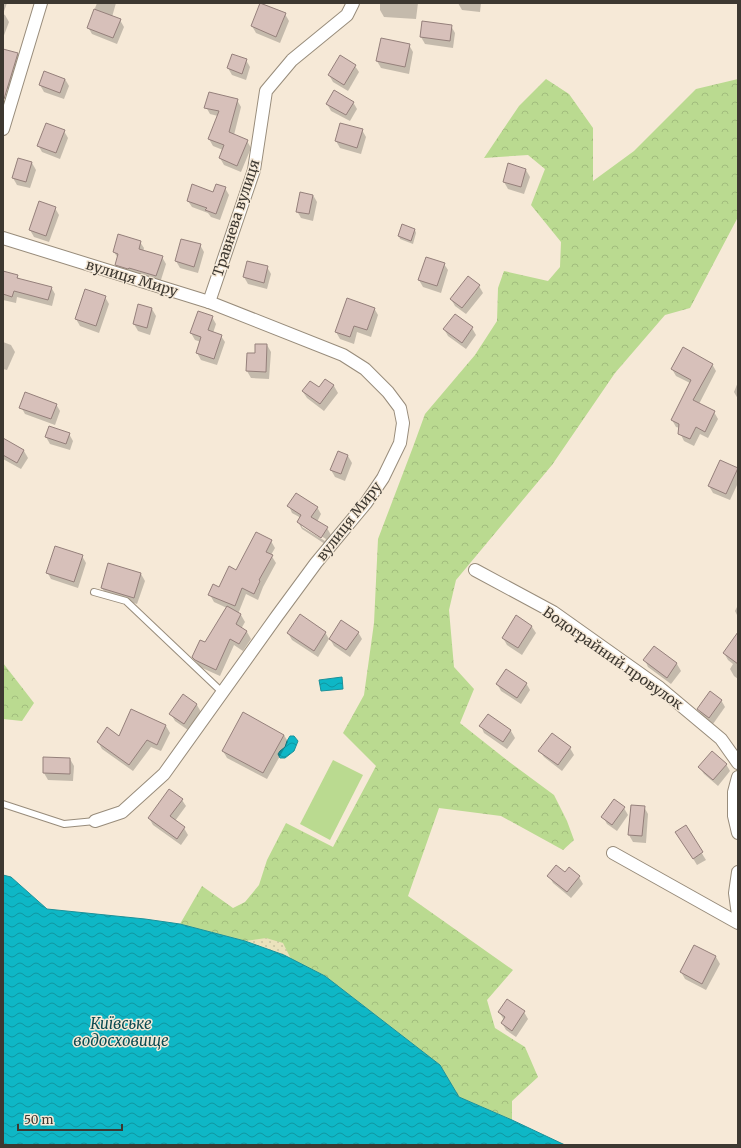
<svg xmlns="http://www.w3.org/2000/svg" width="741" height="1148" viewBox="0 0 741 1148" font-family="Merriweather,serif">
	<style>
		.grass { fill: #bada90 }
		.forest { fill: url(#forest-crowns) }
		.sand { fill: url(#sand-dots) }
		.water { fill: url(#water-waves); stroke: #1c9199 }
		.shadow { fill: #0003; fill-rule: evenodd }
		.building { fill: #d7c0ba; stroke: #95807b }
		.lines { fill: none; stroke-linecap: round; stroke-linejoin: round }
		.lane-casing { stroke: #988c7b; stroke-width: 8 }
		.street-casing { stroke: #988c7b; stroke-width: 14 }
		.lane { stroke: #fff; stroke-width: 6 }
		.street { stroke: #fff; stroke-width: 12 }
		.labels { text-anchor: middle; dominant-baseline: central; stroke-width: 3; stroke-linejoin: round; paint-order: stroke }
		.street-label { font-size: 14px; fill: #3d3831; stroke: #f6e9d7 }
		.water-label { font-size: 15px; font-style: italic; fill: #0d4c52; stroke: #f6e9d7 }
	</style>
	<defs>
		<pattern id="forest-crowns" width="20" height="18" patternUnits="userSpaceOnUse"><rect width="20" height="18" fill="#bada90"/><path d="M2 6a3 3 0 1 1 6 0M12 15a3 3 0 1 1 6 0" fill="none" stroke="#a1bc7d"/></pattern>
		<pattern id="sand-dots" width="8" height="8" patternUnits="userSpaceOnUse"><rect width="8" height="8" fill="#ebe2bc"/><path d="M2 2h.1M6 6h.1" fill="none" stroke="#cac3a2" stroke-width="1.8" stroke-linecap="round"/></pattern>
		<pattern id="water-waves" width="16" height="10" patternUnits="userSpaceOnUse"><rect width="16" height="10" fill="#0eb7c6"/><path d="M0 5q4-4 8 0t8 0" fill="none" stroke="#0f96a1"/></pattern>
	</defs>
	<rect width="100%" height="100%" fill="#f6e9d7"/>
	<polygon class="grass" points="333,760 363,775 330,840 300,824"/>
	<g class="forest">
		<polygon points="546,79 569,94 593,128 593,181 634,151 696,89 738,79 738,217 690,308 665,315 615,373 552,465 456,580 449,610 454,667 474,689 460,723 508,761 554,795 567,821 574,840 563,850 501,816 439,808 408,896 513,970 487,1000 495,1028 525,1047 538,1077 512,1101 512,1120 459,1097 440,1065 325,976 284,955 245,941 180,924 202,886 233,908 245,902 259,885 267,860 286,823 333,847 376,766 343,733 364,695 374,623 378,539 413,447 425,414 475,355 497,321 498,288 504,271 548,281 560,267 561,242 531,205 545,169 528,155 484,158 519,106"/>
		<polygon points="3,663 34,703 22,721 3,719"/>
	</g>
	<polygon class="sand" points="266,938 283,943 291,959 245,941"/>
	<g class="water">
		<polygon points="342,677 343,689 321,691 319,680"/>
		<polygon points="290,736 294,736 298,741 294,751 285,758 280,758 278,754 280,751 285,747 287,741"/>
		<polygon points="3,875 11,877 47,909 145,919 180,924 245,941 284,955 325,976 440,1065 459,1097 512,1120 565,1145 3,1145"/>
	</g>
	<g class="shadow">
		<polygon points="3,3 7,3 3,14"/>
		<polygon points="97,3 116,3 112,17 120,20 124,27 117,44 92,34 88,27"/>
		<polygon points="380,3 418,3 416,19 384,17 380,10"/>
		<polygon points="458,3 481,3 480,12 462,10"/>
		<polygon points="3,14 5,15 9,22 3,38"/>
		<polygon points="285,14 289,21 280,43 256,33 252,26"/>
		<polygon points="423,22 451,26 455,33 453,48 425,44 421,37"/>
		<polygon points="409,45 413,52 409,74 381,68 377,61"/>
		<polygon points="3,50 17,54 21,61 12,91 3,88"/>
		<polygon points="246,60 250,67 246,80 232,75 228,68"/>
		<polygon points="355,66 359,72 348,91 333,82 329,75"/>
		<polygon points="65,79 69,86 64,99 44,92 40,85"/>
		<polygon points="237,100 241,107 234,135 247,141 251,148 241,172 224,165 220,158 223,150 213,146 209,139 218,116 210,114 206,107"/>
		<polygon points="353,102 357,109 350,121 331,111 327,104"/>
		<polygon points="362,130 366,137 361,154 340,148 336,141"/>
		<polygon points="64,131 68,138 60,159 42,152 38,145"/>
		<polygon points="32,163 36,170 30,188 17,185 13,178"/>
		<polygon points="526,170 530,177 524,194 508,189 504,182"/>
		<polygon points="225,188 229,195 220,220 211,217 208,213 192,207 188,201"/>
		<polygon points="313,195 317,202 313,221 301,218 297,211"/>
		<polygon points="55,208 59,215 49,242 34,237 30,230"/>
		<polygon points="415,230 416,233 413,244 400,239 399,236"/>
		<polygon points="182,240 200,245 204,252 198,273 180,268 176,261"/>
		<polygon points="140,242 144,248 143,252 162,257 166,264 160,283 120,272 116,265 118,258 114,252"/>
		<polygon points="444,264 448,270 441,293 423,287 419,280"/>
		<polygon points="267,267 271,274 267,289 248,284 244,277"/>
		<polygon points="3,272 17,276 19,279 51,287 55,294 52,306 17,297 16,303 3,300"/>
		<polygon points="468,277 479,286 483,293 466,314 455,306 451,299"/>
		<polygon points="105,297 109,304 99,333 80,326 76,319"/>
		<polygon points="374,308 378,315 371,337 357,332 354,344 340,339 336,332"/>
		<polygon points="152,309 156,316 150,335 138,331 134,324"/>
		<polygon points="455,315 472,328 476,335 466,349 448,336 444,329"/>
		<polygon points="212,317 216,324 213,333 221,336 225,342 217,365 201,360 197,353 201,342 195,340 191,333"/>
		<polygon points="3,342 11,345 15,352 7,370 3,369"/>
		<polygon points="267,345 271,352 269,379 251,378 247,371 248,354 256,354"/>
		<polygon points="712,364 716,371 699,404 714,412 718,419 708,438 700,434 694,446 684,441 680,433 680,428 676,427 672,420 690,383 676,376 672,369"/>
		<polygon points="326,380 334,386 338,393 324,411 307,398 303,392 319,389"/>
		<polygon points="738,382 738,399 734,392"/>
		<polygon points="56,404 60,411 55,425 25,414 21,407"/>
		<polygon points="69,434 73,441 70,450 50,444 46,437"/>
		<polygon points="3,440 24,451 28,458 21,469 3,459"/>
		<polygon points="338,452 348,456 352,463 345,481 335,477 331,470"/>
		<polygon points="737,469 738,483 730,500 713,493 709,486"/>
		<path d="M289,506l28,1 4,7 -4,8 10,6 4,7 -6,9 -23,-15 -4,-7 3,-4 -9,-5zM302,524l24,15 -1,2 -23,-14z"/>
		<polygon points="271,541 275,548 271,555 276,563 263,587 258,600 246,594 238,614 241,615 245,622 241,629 247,632 251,639 243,651 234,645 220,676 200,667 193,657 206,644 227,608 214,602 210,595 220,588 237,571"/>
		<polygon points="82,556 86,563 78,588 51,579 47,572"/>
		<polygon points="141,574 145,581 137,604 106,595 102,588"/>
		<polygon points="738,605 738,617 735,611"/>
		<polygon points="516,617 532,627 536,633 522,655 507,645 503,638"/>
		<polygon points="325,632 329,639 318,657 292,640 288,633"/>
		<polygon points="358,632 362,639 350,657 334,646 330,639"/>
		<polygon points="738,639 738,679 734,676 730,669 733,664 728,660 724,653"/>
		<polygon points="654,647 677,664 681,671 671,684 648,667 645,660"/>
		<polygon points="526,683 530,690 521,704 501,691 497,684"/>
		<polygon points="183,696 197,705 201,712 188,730 175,721 171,714"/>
		<polygon points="721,700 725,707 713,724 702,716 698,709"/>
		<polygon points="132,710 166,726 170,733 161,751 151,747 133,771 102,749 98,742 119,737"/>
		<polygon points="488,715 511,731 515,738 507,749 484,733 481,726"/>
		<polygon points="284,735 288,742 267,779 227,758 223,751"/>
		<polygon points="570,748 574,755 562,771 544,757 540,751"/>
		<polygon points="70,759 74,766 73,781 48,780 44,773"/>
		<polygon points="726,764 730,771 718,786 704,774 700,768"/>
		<polygon points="182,800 186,806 175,821 184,828 188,835 181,845 153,825 149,818"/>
		<polygon points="614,801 624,808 628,815 617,831 607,824 603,817"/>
		<polygon points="644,807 648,814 646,843 633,842 629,835"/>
		<polygon points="685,826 706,860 697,865 681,839"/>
		<polygon points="565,873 579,877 583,884 571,898 553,883 549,876"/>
		<polygon points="695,946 716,957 720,964 706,990 685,979 681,972"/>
		<polygon points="507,1001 524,1012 528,1019 516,1037 506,1030 502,1023 504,1020 499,1012"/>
	</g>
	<g class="building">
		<polygon points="260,3 286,13 276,37 251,26"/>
		<polygon points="94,9 121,19 113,38 87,28"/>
		<polygon points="422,21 452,25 450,41 420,37"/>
		<polygon points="381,38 410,44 405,67 376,61"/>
		<polygon points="3,49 18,53 4,99 3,98"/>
		<polygon points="232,54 247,59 242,74 227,68"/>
		<polygon points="340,55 356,65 344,85 328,75"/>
		<polygon points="44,71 65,79 60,93 39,85"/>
		<polygon points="334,90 354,102 346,115 326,104"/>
		<polygon points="209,92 238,99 229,132 248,140 237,166 219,158 224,145 208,139 219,111 204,108"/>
		<polygon points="46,123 65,130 56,153 37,146"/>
		<polygon points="340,123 363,129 357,148 335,141"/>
		<polygon points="18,158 32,162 26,182 12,178"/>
		<polygon points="508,163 526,169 521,187 503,182"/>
		<polygon points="192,184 213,192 216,184 226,187 216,214 205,210 207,208 187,201"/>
		<polygon points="300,192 313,195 309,214 296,212"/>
		<polygon points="39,201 56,207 46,236 29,230"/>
		<polygon points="402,224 415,229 411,241 398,236"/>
		<polygon points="118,234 141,241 139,249 163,256 156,276 129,268 128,269 115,265 118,254 113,252"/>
		<polygon points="181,239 201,244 194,267 175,261"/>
		<polygon points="426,257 445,263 437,286 418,280"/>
		<polygon points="247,261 268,266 264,283 243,277"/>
		<polygon points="3,271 18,275 17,278 52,287 48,300 14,291 12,297 3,294"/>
		<polygon points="468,276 480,285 462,308 450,299"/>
		<polygon points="85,289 106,296 96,326 75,319"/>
		<polygon points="347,298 375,308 367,330 354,326 350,337 335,332"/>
		<polygon points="138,304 152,308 147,328 133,324"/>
		<polygon points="198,311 213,316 208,330 222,335 214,359 196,353 201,337 190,333"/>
		<polygon points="455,314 473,327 462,343 443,329"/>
		<polygon points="255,344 267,344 266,372 246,371 247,353 255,353"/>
		<polygon points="683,347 713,364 693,400 715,411 705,432 696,427 690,439 678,434 679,424 671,420 691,380 671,369"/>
		<polygon points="325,379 334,385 320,404 302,391 310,381 319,387"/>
		<polygon points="25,392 57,404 51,419 19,408"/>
		<polygon points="49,426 70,433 66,444 45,437"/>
		<polygon points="3,438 24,450 17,463 3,455"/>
		<polygon points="338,451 348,455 341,474 330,470"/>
		<polygon points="720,460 738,468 726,494 708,486"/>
		<polygon points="296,493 318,507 311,517 328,527 321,538 297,522 301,515 287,506"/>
		<polygon points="256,532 272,540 266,552 273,555 259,580 260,581 254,594 242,588 235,606 208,595 213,584 219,587 229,566 236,570"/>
		<polygon points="55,546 83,555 74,582 46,573"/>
		<polygon points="108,563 141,573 134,598 101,588"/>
		<polygon points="227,606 241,614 236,624 247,631 239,644 230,639 216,670 195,660 192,657 200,640 205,642"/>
		<polygon points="300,614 326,632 314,651 287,633"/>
		<polygon points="516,615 532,626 518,648 502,638"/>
		<polygon points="341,620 359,632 346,650 329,639"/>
		<polygon points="738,632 738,664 723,653"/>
		<polygon points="654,646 677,663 667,678 643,660"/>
		<polygon points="506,669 527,683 517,698 496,684"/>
		<polygon points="710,691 722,700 709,718 697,709"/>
		<polygon points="183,694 197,704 184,724 169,714"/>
		<polygon points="131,709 166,725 157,745 147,740 129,765 97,742 107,727 119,736"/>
		<polygon points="243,712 284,735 263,773 222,751"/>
		<polygon points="488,714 511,730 503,742 479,726"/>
		<polygon points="552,733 571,747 558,765 538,751"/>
		<polygon points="712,751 727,764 713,780 698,767"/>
		<polygon points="43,757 70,758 70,774 43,773"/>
		<polygon points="169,789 183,799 170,816 185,827 177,839 148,818"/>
		<polygon points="614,799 625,807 612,825 601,817"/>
		<polygon points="631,805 645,806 642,836 628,835"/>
		<polygon points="686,825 703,852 693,859 675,832"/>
		<polygon points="556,865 565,872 569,867 580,876 567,892 547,876"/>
		<polygon points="694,945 716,956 702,984 680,972"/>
		<polygon points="507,999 525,1011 512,1031 501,1023 505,1017 498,1012"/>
	</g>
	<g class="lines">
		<g class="lane-casing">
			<g id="lane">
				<polyline points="94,592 126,601 223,693"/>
				<polyline points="3,804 64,824 95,821"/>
			</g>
		</g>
		<g class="street-casing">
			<g id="street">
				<polyline points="3,129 41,3"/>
				<polyline points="3,238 209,302 343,355 365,369 388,392 400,408 403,423 400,443 383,478 366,503 316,563 277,616 164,774 122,812 95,821"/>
				<polyline points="209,302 254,170 266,91 292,60 347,15 353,3"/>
				<polyline points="475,570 553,612 660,688 721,739 738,763"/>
				<polyline points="738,777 734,792 734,816 738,833"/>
				<polyline points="613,853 738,923"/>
				<polyline points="738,872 735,893 738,915"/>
			</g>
		</g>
		<use href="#lane" class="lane"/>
		<use href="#street" class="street"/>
	</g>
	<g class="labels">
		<g class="street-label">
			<text transform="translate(236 218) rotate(-72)">Травнева вулиця</text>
			<text transform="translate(132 278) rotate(17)">вулиця Миру</text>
			<text transform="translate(349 521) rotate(-52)">вулиця Миру</text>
			<text transform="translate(613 658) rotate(35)">Водограйний провулок</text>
		</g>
		<g class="water-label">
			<text x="121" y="1023">Київське<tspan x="121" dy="17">водосховище</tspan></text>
		</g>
	</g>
	<rect width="741" height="1148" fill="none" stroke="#3d3831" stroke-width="8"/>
	<path d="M18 1124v6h104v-6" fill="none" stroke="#3d3831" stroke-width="2"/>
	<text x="24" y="1124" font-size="12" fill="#3d3831" stroke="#f6e9d7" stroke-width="3" paint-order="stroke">50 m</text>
</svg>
